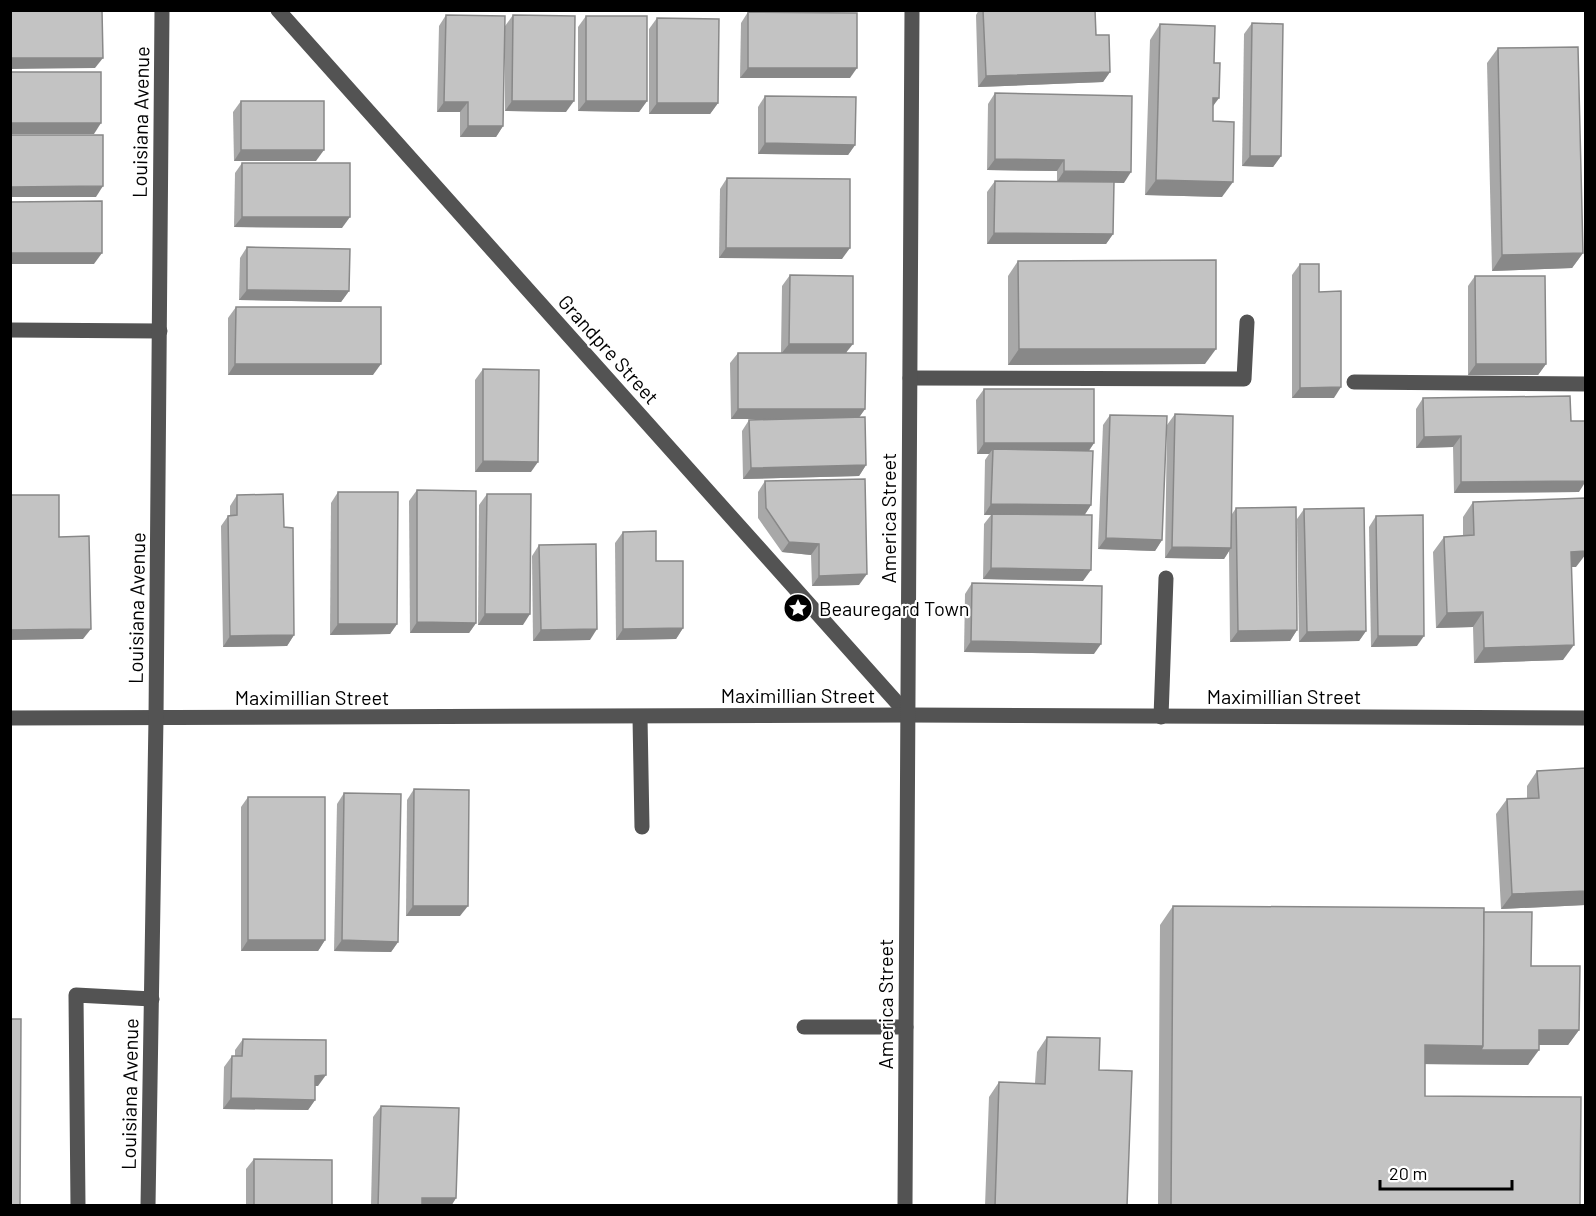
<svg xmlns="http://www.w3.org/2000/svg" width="1596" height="1216" viewBox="0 0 1596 1216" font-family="Barlow,sans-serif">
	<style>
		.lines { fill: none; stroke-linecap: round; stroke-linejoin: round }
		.minor { stroke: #535353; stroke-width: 15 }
		.wall { fill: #a8a8a8 }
		.shaded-wall { fill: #888 }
		.building { fill: #c3c3c3; stroke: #888; stroke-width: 1.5 }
		.labels { text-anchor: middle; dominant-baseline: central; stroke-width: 4.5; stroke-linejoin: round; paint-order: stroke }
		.street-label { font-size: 20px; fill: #000; stroke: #fff }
		.poi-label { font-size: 20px; fill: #000; stroke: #fff; text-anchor: start }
	</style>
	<rect width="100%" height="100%" fill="#fff"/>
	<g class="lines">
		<g class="minor">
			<polyline points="278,10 908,715"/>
			<polyline points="10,330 160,331"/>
			<polyline points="910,378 1244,379 1247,322"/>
			<polyline points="1354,382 1586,384"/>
			<polyline points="640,717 642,827"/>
			<polyline points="1161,717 1166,578"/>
			<polyline points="10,718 908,715 1586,718"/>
			<polyline points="804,1027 906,1027"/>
			<polyline points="78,1206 76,995 152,999"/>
			<polyline points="148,1206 156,718 162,10"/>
			<polyline points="905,1206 912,10"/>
		</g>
	</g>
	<g class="wall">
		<polygon points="979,10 1095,10 1096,35 1110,72 1103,82 978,87 976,15"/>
		<polygon points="748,12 850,78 740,78 741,23"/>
		<polygon points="446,15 503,126 496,137 460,137 460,112 437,112 439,26"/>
		<polygon points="513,15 566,112 505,111 505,26"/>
		<polygon points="586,16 647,101 639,112 578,111 578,27"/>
		<polygon points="657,18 718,103 710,114 649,114 649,29"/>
		<polygon points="1252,23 1281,156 1273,167 1242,166 1244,34"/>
		<polygon points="1160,24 1213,106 1213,121 1222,197 1145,195 1150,40"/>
		<polygon points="1498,48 1583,253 1572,268 1492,271 1487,63"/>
		<polygon points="995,93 1124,183 1114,182 1113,234 1106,244 987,244 987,192 995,181 1057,182 1057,171 987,170 988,104"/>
		<polygon points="765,96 855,145 848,155 758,154 758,107"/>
		<polygon points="241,101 316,161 234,161 233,112"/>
		<polygon points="242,163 342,228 234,227 235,173"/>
		<polygon points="727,178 842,259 719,258 720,189"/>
		<polygon points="247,247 349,291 341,302 239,300 240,258"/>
		<polygon points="1018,261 1205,364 1008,365 1008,276"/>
		<polygon points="1300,264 1319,292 1334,398 1292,398 1292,275"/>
		<polygon points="790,275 847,353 865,409 859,417 866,465 859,476 743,479 742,431 749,420 773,419 731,419 730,363 738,353 781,353 782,286"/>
		<polygon points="1475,276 1546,364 1538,375 1468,375 1468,286"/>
		<polygon points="236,307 373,375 228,375 228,318"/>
		<polygon points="483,369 531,472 475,472 475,380"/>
		<polygon points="984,389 1094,443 1089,451 1091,505 1084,515 1083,581 983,579 984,524 991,515 984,515 985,460 989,454 977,454 976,400"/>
		<polygon points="1423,398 1571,421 1579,492 1454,493 1453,447 1416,448 1416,409"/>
		<polygon points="1175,414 1232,514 1236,508 1297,630 1290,641 1230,642 1229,551 1224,559 1165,558 1167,425"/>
		<polygon points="1110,415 1162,540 1155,551 1098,549 1103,425"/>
		<polygon points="765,481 859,585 812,586 811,555 782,552 758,518 758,492"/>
		<polygon points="417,490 476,623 469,633 410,633 409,501"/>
		<polygon points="338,492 397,624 390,634 330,635 331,503"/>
		<polygon points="487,494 523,625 478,625 479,505"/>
		<polygon points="237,495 284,527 294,635 287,646 223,647 221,526 228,516 230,516 230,506"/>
		<polygon points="1473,502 1576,567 1571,567 1563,660 1474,663 1473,627 1436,628 1433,552 1444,537 1463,536 1463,517"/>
		<polygon points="1304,509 1366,631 1359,641 1299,642 1297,519"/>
		<polygon points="1376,516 1417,646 1371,647 1369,527"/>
		<polygon points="623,532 656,561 683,628 676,639 616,640 615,543"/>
		<polygon points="539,545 590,640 533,641 532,556"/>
		<polygon points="972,583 1094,654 964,652 965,594"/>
		<polygon points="1537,771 1585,905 1501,909 1496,814 1507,799 1527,798 1527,786"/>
		<polygon points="414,789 460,916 406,916 407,800"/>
		<polygon points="344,793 398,942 391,952 334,951 337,804"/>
		<polygon points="248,797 325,940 318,951 241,951 241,807"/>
		<polygon points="1173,906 1484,912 1531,966 1579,1030 1568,1045 1539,1045 1528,1065 1425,1064 1425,1096 1580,1206 1158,1206 1160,925"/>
		<polygon points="1047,1037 1099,1070 1127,1206 985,1206 989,1097 999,1082 1035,1083 1037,1052"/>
		<polygon points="243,1039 318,1086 315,1086 315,1100 308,1110 223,1109 224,1067 232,1056 235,1056 235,1050"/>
		<polygon points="381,1106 456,1198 451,1206 371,1206 373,1117"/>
		<polygon points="254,1159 332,1206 246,1206 246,1169"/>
	</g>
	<g class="shaded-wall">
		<polygon points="10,58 103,58 95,68 10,69"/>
		<polygon points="748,68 857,68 850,78 740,78"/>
		<polygon points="1110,72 1103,82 978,87 986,76"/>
		<polygon points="1213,98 1219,98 1208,113"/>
		<polygon points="512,101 574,101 566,112 505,111"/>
		<polygon points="586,101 647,101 639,112 578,111"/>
		<polygon points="444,102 468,102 460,112 437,112"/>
		<polygon points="657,103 718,103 710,114 649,114"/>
		<polygon points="10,123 101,123 94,134 10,134"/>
		<polygon points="468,126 503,126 496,137 460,137"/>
		<polygon points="765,143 855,145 848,155 758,154"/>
		<polygon points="241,150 324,150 316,161 234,161"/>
		<polygon points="1250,156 1281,156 1273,167 1242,166"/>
		<polygon points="995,159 1064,160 1057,171 987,170"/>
		<polygon points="1064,171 1131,172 1124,183 1057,182"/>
		<polygon points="1156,180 1233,182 1222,197 1145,195"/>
		<polygon points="103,186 96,197 10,197 10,187"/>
		<polygon points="242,217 350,217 342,228 234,227"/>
		<polygon points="994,233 1113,234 1106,244 987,244"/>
		<polygon points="726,248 850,248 842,259 719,258"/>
		<polygon points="10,253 102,253 94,264 10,264"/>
		<polygon points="1583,253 1572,268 1492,271 1502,255"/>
		<polygon points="247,290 349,291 341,302 239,300"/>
		<polygon points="789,344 853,344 845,354 781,354"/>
		<polygon points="1019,349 1216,349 1205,364 1008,365"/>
		<polygon points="235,364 381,364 373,375 228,375"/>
		<polygon points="1476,364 1546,364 1538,375 1468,375"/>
		<polygon points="1341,387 1334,398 1292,398 1300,388"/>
		<polygon points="738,409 865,409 858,419 731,419"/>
		<polygon points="1461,436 1453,447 1416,448 1424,437"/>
		<polygon points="984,443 1094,443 1087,453 993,449 989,454 977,454"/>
		<polygon points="483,461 538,462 531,472 475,472"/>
		<polygon points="866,465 859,476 743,479 751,468"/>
		<polygon points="1586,481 1579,492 1454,493 1461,482"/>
		<polygon points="991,504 1091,505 1084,516 984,515"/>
		<polygon points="1106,538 1162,540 1155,551 1098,549"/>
		<polygon points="789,542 819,544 811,555 782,552"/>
		<polygon points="1172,547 1231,548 1224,559 1165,558"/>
		<polygon points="1586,551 1586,554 1576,567 1560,567 1571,552"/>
		<polygon points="991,568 1091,570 1083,581 983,579"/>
		<polygon points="867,574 859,585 812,586 819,576"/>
		<polygon points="1483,612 1473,627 1436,628 1447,613"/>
		<polygon points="485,614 530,614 523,625 478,625"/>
		<polygon points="417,622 476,623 469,633 410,633"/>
		<polygon points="338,624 397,624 390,634 330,635"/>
		<polygon points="683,628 676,639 616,640 623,629"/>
		<polygon points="91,629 83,639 10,640 10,630"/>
		<polygon points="597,629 590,640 533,641 541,630"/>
		<polygon points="1297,630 1290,641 1230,642 1238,631"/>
		<polygon points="1366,631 1359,641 1299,642 1307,632"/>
		<polygon points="294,635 287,646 223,647 230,636"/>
		<polygon points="1378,636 1424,636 1417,646 1371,647"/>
		<polygon points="971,641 1101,644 1094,654 964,652"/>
		<polygon points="1574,645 1563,660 1474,663 1484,648"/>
		<polygon points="1586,891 1585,905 1501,909 1512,894"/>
		<polygon points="413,906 468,906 460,916 406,916"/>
		<polygon points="248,940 325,940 318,951 241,951"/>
		<polygon points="342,940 398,942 391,952 334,951"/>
		<polygon points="1539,1030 1579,1030 1568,1045 1529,1045"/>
		<polygon points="1425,1045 1483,1046 1539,1050 1528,1065 1412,1064"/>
		<polygon points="326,1075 318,1086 308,1086 315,1076"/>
		<polygon points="231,1098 315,1100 308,1110 223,1109"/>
		<polygon points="422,1198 456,1198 451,1206 417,1206"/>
	</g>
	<g class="building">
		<polygon points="10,10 102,10 103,58 10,58"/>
		<polygon points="983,10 1095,10 1096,35 1109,35 1110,72 986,76"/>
		<polygon points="748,12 857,13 857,68 748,68"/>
		<polygon points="446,15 505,16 503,126 468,126 468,102 444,102"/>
		<polygon points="513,15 575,16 574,101 512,101"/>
		<rect x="586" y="16" width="61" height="85"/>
		<polygon points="657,18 719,19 718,103 657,103"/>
		<polygon points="1252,23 1283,24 1281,156 1250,156"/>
		<polygon points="1160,24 1215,26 1214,63 1220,63 1219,98 1213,98 1213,121 1234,122 1233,182 1156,180"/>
		<polygon points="1578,47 1583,253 1502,255 1498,48"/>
		<rect x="10" y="72" width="91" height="51"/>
		<polygon points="995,93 1132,96 1131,172 1064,171 1064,160 995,159"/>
		<polygon points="765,96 856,97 855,145 765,143"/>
		<rect x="241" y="101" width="83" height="49"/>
		<polygon points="10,135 103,135 103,186 10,187"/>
		<rect x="242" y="163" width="108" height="54"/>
		<polygon points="727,178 850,179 850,248 726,248"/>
		<polygon points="995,181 1114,182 1113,234 994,233"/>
		<polygon points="102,201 102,253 10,253 10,202"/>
		<polygon points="247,247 350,249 349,291 247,290"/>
		<polygon points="1216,260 1216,349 1019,349 1018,261"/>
		<polygon points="1300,264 1319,264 1319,292 1341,291 1341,387 1300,388"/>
		<polygon points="790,275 853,276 853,344 789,344"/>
		<polygon points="1475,276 1545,276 1546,364 1476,364"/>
		<polygon points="236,307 381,307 381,364 235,364"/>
		<polygon points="738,353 866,353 865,409 738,409"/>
		<polygon points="483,369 539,370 538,462 483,461"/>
		<rect x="984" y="389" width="110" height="54"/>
		<polygon points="1570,396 1571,421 1586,421 1586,481 1461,482 1461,436 1424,437 1423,398"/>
		<polygon points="1175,414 1233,416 1231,548 1172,547"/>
		<polygon points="1110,415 1167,416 1162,540 1106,538"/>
		<polygon points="865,417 866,465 751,468 749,420"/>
		<polygon points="993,449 1093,451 1091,505 991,504"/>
		<polygon points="865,479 867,574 819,576 819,544 789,542 766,508 765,481"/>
		<polygon points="417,490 476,491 476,623 417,622"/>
		<polygon points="338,492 398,492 397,624 338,624"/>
		<polygon points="283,494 284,527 293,528 294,635 230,636 228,516 237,515 237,495"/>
		<polygon points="487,494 531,494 530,614 485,614"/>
		<polygon points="10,495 59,495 59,537 89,536 91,629 10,630"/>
		<polygon points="1585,498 1586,551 1571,552 1574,645 1484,648 1483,612 1447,613 1444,537 1474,535 1473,502"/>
		<polygon points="1296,507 1297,630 1238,631 1236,508"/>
		<polygon points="1364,508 1366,631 1307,632 1304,509"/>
		<polygon points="992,514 1092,515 1091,570 991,568"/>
		<polygon points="1423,515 1424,636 1378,636 1376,516"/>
		<polygon points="656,531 656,561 683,561 683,628 623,629 623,532"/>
		<polygon points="596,544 597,629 541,630 539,545"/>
		<polygon points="972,583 1102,586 1101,644 971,641"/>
		<polygon points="1586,768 1586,891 1512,894 1507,799 1539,798 1537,771"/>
		<polygon points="414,789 469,790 468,906 413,906"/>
		<polygon points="344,793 401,794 398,942 342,940"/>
		<rect x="248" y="797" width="77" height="143"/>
		<polygon points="1173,906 1484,908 1483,1046 1425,1045 1425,1096 1581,1097 1580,1206 1171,1206"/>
		<polygon points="1484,912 1532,912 1531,966 1580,966 1579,1030 1539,1030 1539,1050 1481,1050 1483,1046"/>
		<polygon points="10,1019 21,1019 20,1206 10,1206"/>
		<polygon points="1047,1037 1100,1038 1099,1070 1132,1071 1127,1206 995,1206 999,1082 1045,1084"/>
		<polygon points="243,1039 326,1040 326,1075 315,1076 315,1100 231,1098 232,1056 242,1056"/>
		<polygon points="381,1106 459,1108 456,1198 422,1198 422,1206 378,1206"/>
		<polygon points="254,1159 332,1160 332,1206 254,1206"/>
	</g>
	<defs>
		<g id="sight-disc" transform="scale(1.5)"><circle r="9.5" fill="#000" stroke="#fff"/><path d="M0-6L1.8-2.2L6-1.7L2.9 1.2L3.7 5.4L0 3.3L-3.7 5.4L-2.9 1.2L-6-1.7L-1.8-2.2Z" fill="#fff"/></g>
	</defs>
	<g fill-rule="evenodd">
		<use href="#sight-disc" x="798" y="608"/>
	</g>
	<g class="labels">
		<g class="street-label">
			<text transform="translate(140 122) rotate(-89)">Louisiana Avenue</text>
			<text transform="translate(609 349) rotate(48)">Grandpre Street</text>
			<text transform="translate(888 518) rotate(-90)">America Street</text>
			<text transform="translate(136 608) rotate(-89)">Louisiana Avenue</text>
			<text x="798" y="695">Maximillian Street</text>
			<text x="1284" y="696">Maximillian Street</text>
			<text x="312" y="697">Maximillian Street</text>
			<text transform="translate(885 1004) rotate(-90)">America Street</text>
			<text transform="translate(129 1094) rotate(-89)">Louisiana Avenue</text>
		</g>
		<g class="poi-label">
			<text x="819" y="608">Beauregard Town</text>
		</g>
	</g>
	<rect width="1596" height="1216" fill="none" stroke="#000000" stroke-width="24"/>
	<path d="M1380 1180v9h132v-9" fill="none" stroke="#000000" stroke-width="3"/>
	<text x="1389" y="1180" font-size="18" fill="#000000" stroke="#ffffff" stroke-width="4.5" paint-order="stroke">20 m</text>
</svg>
